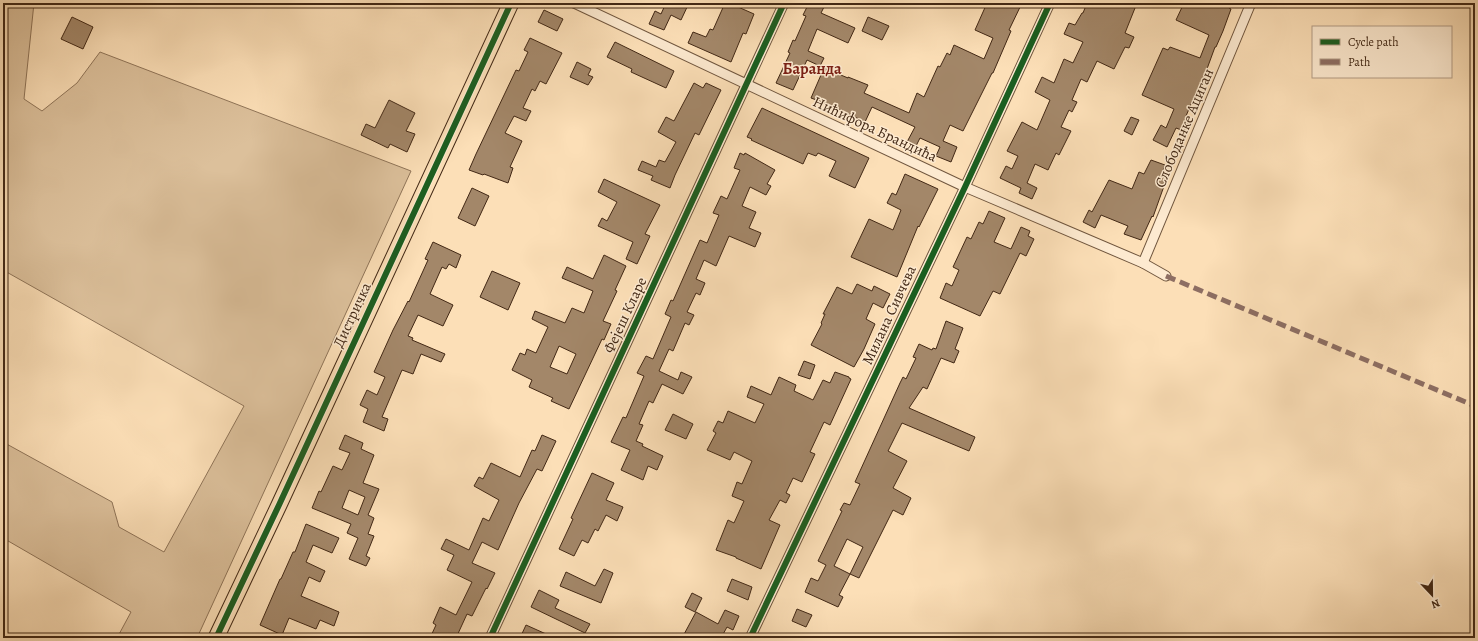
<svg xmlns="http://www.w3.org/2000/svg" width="1478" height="641" viewBox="0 0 1478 641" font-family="Alegreya,serif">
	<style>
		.green { fill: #dcc09b; stroke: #8f7458 }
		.building { fill: #a38769; stroke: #422815; fill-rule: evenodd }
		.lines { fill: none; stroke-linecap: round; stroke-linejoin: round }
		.street-casing { stroke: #70563e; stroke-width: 11 }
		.primary-casing { stroke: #422815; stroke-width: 17 }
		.street { stroke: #fdead0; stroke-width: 9 }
		.primary { stroke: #fcdfb7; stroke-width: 15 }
		.quiet { stroke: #8d6e63; stroke-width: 5; stroke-dasharray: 10 5; stroke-linecap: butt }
		.cycleway-casing { stroke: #fdead0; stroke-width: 8 }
		.cycleway { stroke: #1b5e20; stroke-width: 6 }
		.labels { text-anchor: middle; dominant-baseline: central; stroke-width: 3; stroke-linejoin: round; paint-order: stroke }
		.street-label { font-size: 15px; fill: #422815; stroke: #fdead0 }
		.neighbourhood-label { font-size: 16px; font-weight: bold; fill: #7a1f14; stroke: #fdead0 }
	</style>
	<rect width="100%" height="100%" fill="#fcdfb7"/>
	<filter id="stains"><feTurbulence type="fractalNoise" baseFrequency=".005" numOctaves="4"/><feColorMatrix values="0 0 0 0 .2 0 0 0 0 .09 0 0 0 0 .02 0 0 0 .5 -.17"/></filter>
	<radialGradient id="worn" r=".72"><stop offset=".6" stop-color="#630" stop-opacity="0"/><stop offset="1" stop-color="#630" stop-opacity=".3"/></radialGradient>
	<polygon class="green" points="3,3 34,3 24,99 42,111 77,83 100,52 411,171 197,638 117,638 131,612 3,538 3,442 112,502 119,527 164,552 244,406 3,270"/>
	<g class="building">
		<polygon points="666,3 689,3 681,20 671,15 664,30 649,24 655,11 661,14"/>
		<polygon points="725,3 729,3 754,14 746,34 743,33 731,62 688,43 693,32 706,37 710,29 713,30"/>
		<polygon points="809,3 826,3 821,13 855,28 848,43 817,29 808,51 824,58 820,66 807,60 793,90 776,83 790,53 788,52 793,40 795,41 806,16 803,15"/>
		<polygon points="987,3 1022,3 1009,30 1011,31 993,73 992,73 963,131 950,125 943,141 957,147 951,162 936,156 940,147 920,138 916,146 907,142 915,127 872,107 865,122 830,105 811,98 824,68 848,78 848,77 868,85 864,93 909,113 917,93 924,97 938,66 940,67 947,53 950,55 954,45 984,59 993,38 975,30"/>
		<polygon points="1087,3 1137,3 1125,33 1134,37 1129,48 1125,47 1114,69 1097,61 1087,82 1081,79 1072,100 1077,102 1072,112 1069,110 1061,127 1071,131 1059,155 1056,153 1048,170 1035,164 1027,183 1037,188 1032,199 1019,193 1021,188 1000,178 1006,166 1012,169 1018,156 1007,151 1022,122 1037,130 1050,100 1035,92 1042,77 1054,83 1064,59 1073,63 1083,42 1064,34 1069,23 1075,25 1082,13 1083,13"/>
		<polygon points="1184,3 1231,3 1229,8 1231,9 1223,31 1216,47 1215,47 1200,88 1198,88 1186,116 1190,117 1184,131 1176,128 1167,147 1153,140 1161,125 1166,128 1174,109 1142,95 1163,48 1168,50 1170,47 1200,58 1209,35 1176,20"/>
		<polygon points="544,10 563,19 557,31 538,22"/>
		<polygon points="72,17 93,27 83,49 61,39"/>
		<polygon points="868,17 889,26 882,40 862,31"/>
		<polygon points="530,38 562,53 546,84 540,81 535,91 532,89 523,108 531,111 526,121 514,116 505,133 522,141 510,167 513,168 508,183 484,174 483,175 469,170 476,154 516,70 519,71 528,52 524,50"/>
		<polygon points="615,42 674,71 666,88 631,72 632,69 607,57"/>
		<polygon points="577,62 591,69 588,75 593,77 588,85 570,77"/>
		<polygon points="694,83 703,88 706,83 721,90 699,135 695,133 675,175 670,188 651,180 653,176 638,170 642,161 656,167 659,160 665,162 676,142 658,132 666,117 674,121"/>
		<polygon points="389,100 415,113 406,131 415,134 407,152 390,144 388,148 361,135 366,124 375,128"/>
		<polygon points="762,108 869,158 855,188 829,176 836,161 818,153 816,156 808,153 803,164 751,140 752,139 747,137"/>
		<polygon points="1131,117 1139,120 1132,135 1124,131"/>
		<polygon points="740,153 744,155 745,153 775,170 767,184 771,186 766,195 750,187 742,206 756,212 749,228 761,233 755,247 729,236 716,266 704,260 696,279 705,283 700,295 696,293 687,312 694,315 689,325 685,323 673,351 669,349 659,371 678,380 681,372 692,377 683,394 662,384 653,403 649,401 639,424 643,425 636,441 643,444 642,446 663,456 657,470 648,466 643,480 621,470 630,450 611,442 623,417 626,418 644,376 637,373 646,356 653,359 671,317 665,314 671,300 673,301 700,240 707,243 719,215 713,213 721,196 727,199 740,170 734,168"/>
		<polygon points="1151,160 1165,165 1163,170 1169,172 1153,217 1152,216 1141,240 1124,234 1128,226 1101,215 1095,228 1083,222 1089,210 1092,212 1109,180 1132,189 1139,172 1144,174"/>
		<polygon points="905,174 938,189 919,227 918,226 897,277 851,257 869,219 893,230 901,210 887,203 892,193 896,195"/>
		<polygon points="604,179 660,205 645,234 650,236 637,264 626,259 633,242 598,226 602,218 607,221 617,202 598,192"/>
		<polygon points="472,188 489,196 475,226 458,218"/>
		<polygon points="989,211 1005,218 994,242 1011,249 1021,227 1030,231 1028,236 1034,239 1026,256 1020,253 1000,294 993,291 980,316 940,298 946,283 952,286 959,270 953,267 967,237 971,239 979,222 983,224"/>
		<polygon points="433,242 461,255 456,268 449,264 446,269 442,267 430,294 453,305 443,326 418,315 408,336 413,338 412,340 445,354 441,362 421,354 413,374 402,370 382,417 388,419 384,431 363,422 368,409 360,405 367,390 377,395 385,377 374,372 393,330 408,301 409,302 428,260 425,259"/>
		<path d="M604,255l22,11 -11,24 2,1 -14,30 8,3 -7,16 -2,-1 -33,70 -18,-8 2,-3 -24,-11 3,-7 -20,-10 8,-17 5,2 2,-6 9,4 12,-26 -16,-8 3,-8 30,12 7,-15 12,5 9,-22 -31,-13 5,-11 26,12zM559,346l17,8 -9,20 -17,-7z"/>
		<polygon points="492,271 520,283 508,310 480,297"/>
		<polygon points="857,284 872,291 874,286 890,294 883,308 873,303 866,319 875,324 864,349 854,367 811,345 822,324 821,323 825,314 823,314 837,287 852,294"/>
		<path d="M946,321l17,7 -8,21 4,2 -5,12 -13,-5 -14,31 -4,-2 -14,21 66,29 -6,14 -67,-28 -14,28 19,10 -14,27 18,10 -8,17 -10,-5 -34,68 -9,-4 -11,21 4,2 -5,10 -33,-15 6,-14 7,3 8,-16 -8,-4 24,-50 -2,-1 4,-7 6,2 10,-21 -5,-2 45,-99 3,-6 3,2 10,-21 -3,-1 6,-13 13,6 1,-2 3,1zM847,539l16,8 -13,27 -16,-8z"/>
		<polygon points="804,361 815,365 810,379 798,375"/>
		<polygon points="835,372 849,377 849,378 851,379 830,425 824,422 810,452 815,454 802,482 793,478 786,493 790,495 786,503 780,500 769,520 780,525 761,569 736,558 736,557 716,550 728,520 734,523 744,501 732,496 737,482 742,484 752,461 734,452 730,460 707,450 716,433 713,431 718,421 723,423 728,411 755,423 764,404 747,397 751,386 771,395 779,377 796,385 794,391 813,400 823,380 830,383"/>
		<polygon points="673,414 693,424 686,439 665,430"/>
		<path d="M345,435l18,8 -2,6 13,6 -11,28 16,6 -11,26 6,3 -6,16 6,2 -8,20 4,2 -4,8 -17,-7 9,-21 -11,-5 4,-9 -39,-16 7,-17 2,1 12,-26 9,4 8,-17 -11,-4zM349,490l16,7 -7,18 -16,-7z"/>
		<polygon points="542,435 556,441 542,471 537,469 519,503 498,550 482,542 472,563 495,573 487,589 486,588 472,616 467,614 456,638 430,638 436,625 433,623 440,607 456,615 472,582 447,570 454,555 441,549 446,539 469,550 483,518 489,521 499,500 474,486 479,477 483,479 491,463 520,477 532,450 535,451"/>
		<polygon points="592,473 614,483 606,500 623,507 617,521 606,515 598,531 595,529 588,543 582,540 574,556 559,549 573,519 571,518"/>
		<polygon points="306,524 339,538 332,553 313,545 306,562 325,571 320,582 309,577 301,596 339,612 334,626 320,620 316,629 289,618 282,635 260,625 280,579 281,579 293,552 295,552"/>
		<polygon points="604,569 613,573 601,603 560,586 566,572 595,586"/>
		<polygon points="732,579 752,587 748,600 727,591"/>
		<polygon points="539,590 559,600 555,608 590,624 585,633 531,607"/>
		<polygon points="692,593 702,598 695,612 685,607"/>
		<polygon points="797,609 812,615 806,627 792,621"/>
		<polygon points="725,610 739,616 733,630 727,627 721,638 682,638 696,612 718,624"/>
		<polygon points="526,625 555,638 520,638"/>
	</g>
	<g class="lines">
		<g class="street-casing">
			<g id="street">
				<polyline points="574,3 965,187 1143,263 1166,276"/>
				<polyline points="1143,263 1251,3"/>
				<polyline points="490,638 784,3"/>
				<polyline points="750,638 965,187 1050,3"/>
			</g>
		</g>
		<g class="primary-casing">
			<polyline id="primary" points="216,638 279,505 511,3"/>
		</g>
		<use href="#street" class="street"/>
		<use href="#primary" class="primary"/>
		<polyline class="quiet" points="1166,276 1475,406"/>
		<g class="cycleway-casing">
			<g id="cycleway">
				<polyline points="216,638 279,505 511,3"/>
				<polyline points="490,638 784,3"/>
				<polyline points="750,638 965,187 1050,3"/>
			</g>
		</g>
		<use href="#cycleway" class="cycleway"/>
	</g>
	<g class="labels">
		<g class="street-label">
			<text transform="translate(1184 128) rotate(-67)">Слободанке Ациган</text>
			<text transform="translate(875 129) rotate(25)">Нићифора Брандића</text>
			<text transform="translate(352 315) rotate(-65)">Дистричка</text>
			<text transform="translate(625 315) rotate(-65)">Фејеш Кларе</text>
			<text transform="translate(889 315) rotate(-65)">Милана Сивчева</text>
		</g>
		<g class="neighbourhood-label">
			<text x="812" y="69">Баранда</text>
		</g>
	</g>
	<rect width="1478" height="641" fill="none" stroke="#fcdfb7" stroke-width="16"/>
	<rect x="4" y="4" width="1470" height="633" fill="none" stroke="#422815" stroke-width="2"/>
	<rect x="8" y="8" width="1462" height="625" fill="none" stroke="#422815"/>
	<rect x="1312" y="26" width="140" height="52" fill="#fdead0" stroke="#b29c85"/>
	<rect x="1320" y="39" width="20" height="6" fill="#1b5e20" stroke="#b29c85"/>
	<text x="1348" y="46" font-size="12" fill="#422815">Cycle path</text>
	<rect x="1320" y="59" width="20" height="6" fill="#8d6e63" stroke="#b29c85"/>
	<text x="1348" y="66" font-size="12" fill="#422815">Path</text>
	<g transform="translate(1432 595) rotate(158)" stroke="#fdead0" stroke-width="3" paint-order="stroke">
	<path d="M0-3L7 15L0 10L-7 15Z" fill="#422815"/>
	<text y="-6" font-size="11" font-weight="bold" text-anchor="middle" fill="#422815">N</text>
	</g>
	<rect width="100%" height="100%" filter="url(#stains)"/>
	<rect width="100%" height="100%" fill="url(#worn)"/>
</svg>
